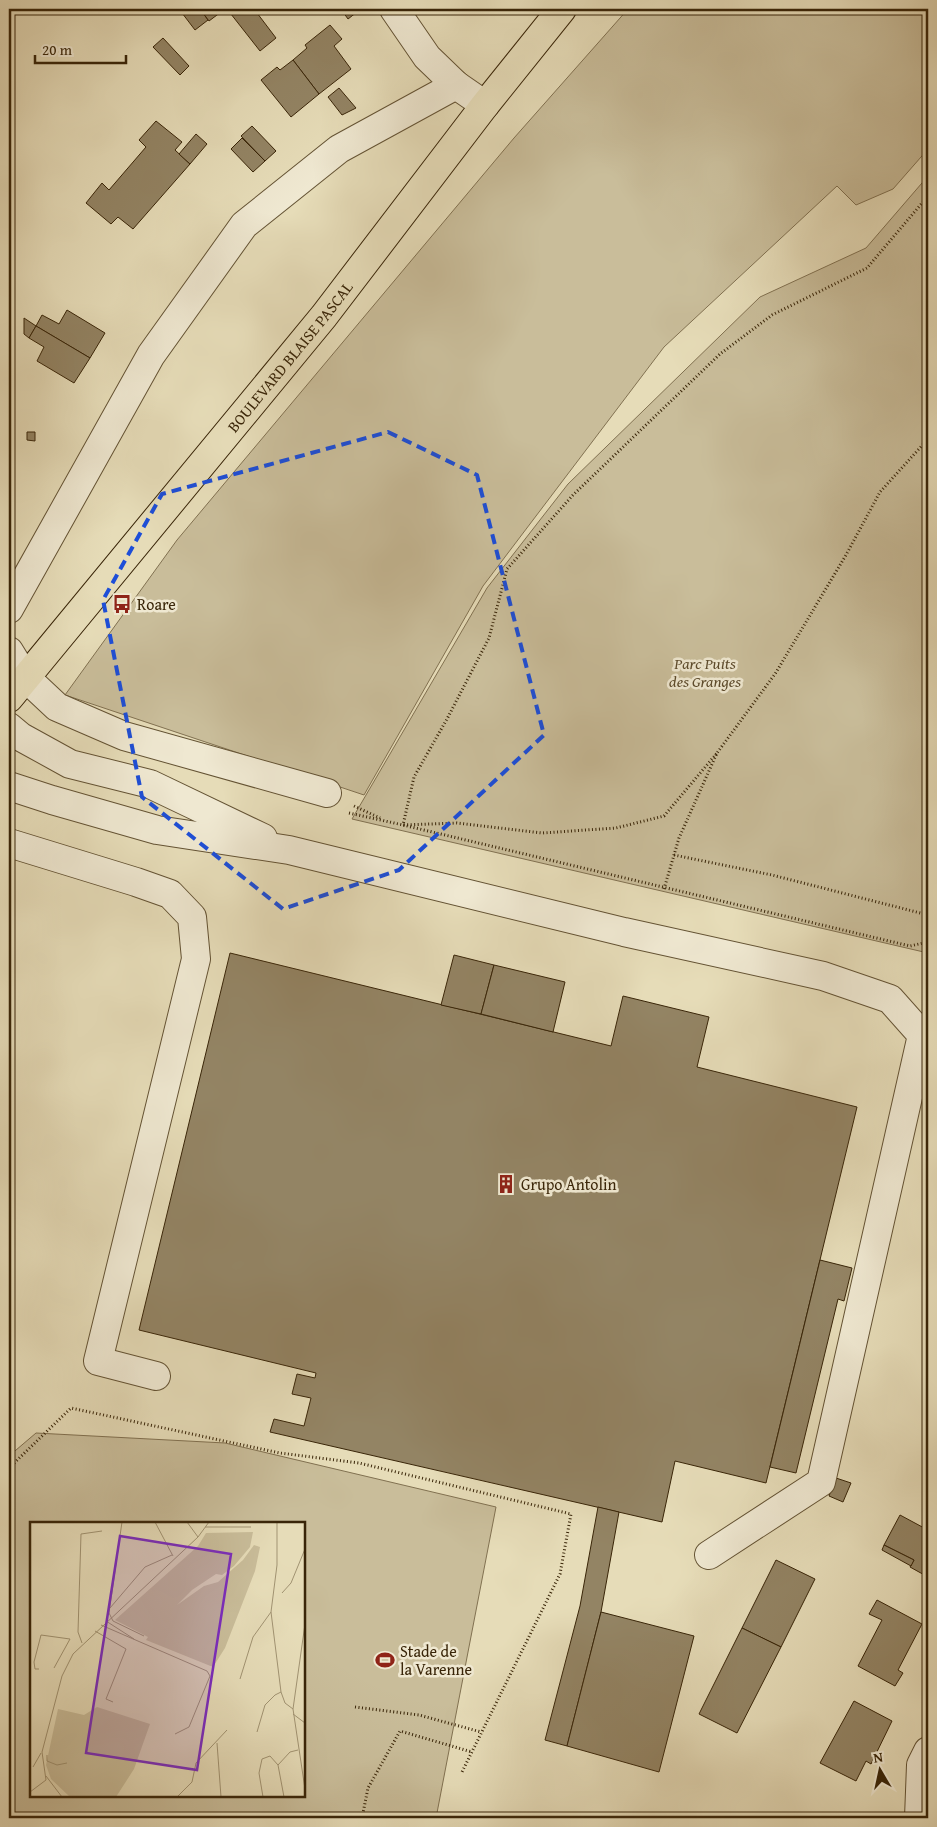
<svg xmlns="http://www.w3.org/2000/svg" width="937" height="1827" viewBox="0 0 937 1827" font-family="'Gentium Book Plus',serif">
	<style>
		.green { fill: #c9bd9a; stroke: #817151; fill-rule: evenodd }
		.building { fill: #938464; stroke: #392508 }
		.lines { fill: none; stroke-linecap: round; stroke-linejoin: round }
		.minor-casing { stroke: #645334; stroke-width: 30 }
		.major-casing { stroke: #392508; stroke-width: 30 }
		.path { stroke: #392508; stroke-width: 3; stroke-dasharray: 1 2.5; stroke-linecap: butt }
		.minor { stroke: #efe8d1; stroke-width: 28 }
		.major { stroke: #e6dcb8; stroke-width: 28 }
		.marked { fill: none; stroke: #1d4ed8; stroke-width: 4; stroke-dasharray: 10 6; stroke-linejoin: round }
		.labels { text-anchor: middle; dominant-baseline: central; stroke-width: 5; stroke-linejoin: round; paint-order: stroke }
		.street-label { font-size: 16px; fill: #392508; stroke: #efe8d1 }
		.poi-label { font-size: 16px; fill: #392508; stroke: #efe8d1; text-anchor: start }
		.park-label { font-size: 16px; font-style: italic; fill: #5d4b2c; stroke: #efe8d1 }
		.inset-road { fill: none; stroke: #a19372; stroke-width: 1 }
		.view { fill: #7b2cbf; fill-opacity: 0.15; stroke: #7b2cbf; stroke-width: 2.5 }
		.inset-edge { fill: none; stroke: #392508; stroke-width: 2.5 }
	</style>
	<rect width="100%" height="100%" fill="#e6dcb8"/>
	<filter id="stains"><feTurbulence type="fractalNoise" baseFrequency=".004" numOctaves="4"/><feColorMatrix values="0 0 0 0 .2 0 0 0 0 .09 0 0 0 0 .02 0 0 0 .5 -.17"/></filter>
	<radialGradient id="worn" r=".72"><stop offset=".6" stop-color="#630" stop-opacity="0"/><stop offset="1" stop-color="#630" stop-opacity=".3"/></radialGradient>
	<g class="green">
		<polygon points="628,9 928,9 928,149 893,189 856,205 837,186 664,347 483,586 364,795 65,695 177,540 514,138"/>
		<polygon points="928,176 928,953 352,819 487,588 568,484 760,297 866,248"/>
		<path d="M36,1433l189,10 271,64 -60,311h-427v-362zM31,1523h273v273h-273z"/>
	</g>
	<g class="building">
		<polygon points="179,9 187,9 188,11 190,9 200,9 208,20 195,30"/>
		<polygon points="200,9 225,9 209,21"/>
		<polygon points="227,9 254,9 276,38 260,51"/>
		<polygon points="346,9 354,9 357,12 348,19 343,12"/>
		<polygon points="330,25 342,39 334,46 351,69 319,94 293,60 307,48 305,45"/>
		<polygon points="163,38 189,66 180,75 153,47"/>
		<polygon points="293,60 319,94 291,117 261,80 277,67 280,70"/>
		<polygon points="339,88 356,108 342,115 328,97"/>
		<polygon points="156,121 182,142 175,150 190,164 133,229 118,217 111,224 86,203 102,183 109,190 146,147 139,140"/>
		<polygon points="252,126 276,151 265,161 241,136"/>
		<polygon points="196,134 207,144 190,164 179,154"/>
		<polygon points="242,138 265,161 253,172 231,149"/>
		<polygon points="67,310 105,333 90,358 36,326 42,315 59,324"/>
		<polygon points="24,318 36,326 29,338 24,334"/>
		<polygon points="36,326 90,358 74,383 37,361 44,347 29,338"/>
		<polygon points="27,432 35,432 35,441 27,440"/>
		<polygon points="230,953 611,1046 623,996 709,1017 697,1067 857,1107 766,1483 675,1461 662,1522 270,1432 274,1419 304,1426 311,1398 292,1394 297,1374 315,1378 316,1373 139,1330"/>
		<polygon points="454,955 494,965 481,1014 441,1005"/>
		<polygon points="494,965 565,982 553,1032 481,1014"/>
		<polygon points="820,1260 852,1268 844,1301 838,1299 796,1473 770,1467"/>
		<polygon points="836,1478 851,1483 843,1502 829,1496"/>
		<polygon points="598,1507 619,1512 601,1612 567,1746 545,1740 580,1606"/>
		<polygon points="900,1515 926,1529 925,1532 928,1533 928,1577 910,1567 914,1560 884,1545"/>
		<polygon points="884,1545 914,1560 911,1566 882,1550"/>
		<polygon points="776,1560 815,1579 781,1647 742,1628"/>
		<polygon points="877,1600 922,1624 898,1670 903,1673 895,1686 858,1666 882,1620 869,1614"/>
		<polygon points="601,1612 694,1636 659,1772 567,1746"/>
		<polygon points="742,1628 781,1647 737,1733 699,1714"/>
		<polygon points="854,1701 892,1721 871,1764 866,1761 856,1781 820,1763"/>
	</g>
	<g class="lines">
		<g class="minor-casing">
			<g id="minor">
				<polyline points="394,9 427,57 456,85 485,105"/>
				<polyline points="9,609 151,355 244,225 339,149 456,85"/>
				<polyline points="9,651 25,677 57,707 124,736 327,793"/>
				<polyline points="9,727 21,737 70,764 150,784 263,838"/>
				<polyline points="9,786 52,800 157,830 289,850 624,932 823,976 890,999 922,1035 821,1482 709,1555"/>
				<polyline points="9,843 136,882 170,894 192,917 196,959 98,1361 156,1376"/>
				<polyline points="919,1818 921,1765 928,1751"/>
			</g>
		</g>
		<g class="major-casing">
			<g id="major">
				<path id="s1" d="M9,698l315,-382 161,-211 77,-96"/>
			</g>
		</g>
		<g class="path">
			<polyline points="928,196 867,268 772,315 720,354 573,495 507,569 489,638 447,719 414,777 403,825 910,946 928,942"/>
			<polyline points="354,806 380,818"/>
			<polyline points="349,813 403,825 457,823 542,833 616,828 664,816 717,753"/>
			<polyline points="674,855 772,875 928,915"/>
			<polyline points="664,889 679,838 717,753 775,674 846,555 880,492 928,439"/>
			<polyline points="9,1468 71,1408 280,1453 359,1463 571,1514 560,1574 461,1774"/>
			<polyline points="355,1707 419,1715 481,1732"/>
			<polyline points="362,1818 368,1788 400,1731 472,1752"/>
		</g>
		<use href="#minor" class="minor"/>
		<use href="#major" class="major"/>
	</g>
	<path class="marked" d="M388,432l89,43 67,260 -145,135 -116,39 -141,-112 -39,-197 59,-106z"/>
	<defs>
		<g id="bus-bare" transform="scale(1.5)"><path d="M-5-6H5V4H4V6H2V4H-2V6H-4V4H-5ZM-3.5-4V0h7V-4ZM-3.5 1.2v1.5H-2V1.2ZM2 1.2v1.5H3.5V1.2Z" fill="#8f2418" stroke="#efe8d1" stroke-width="2.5" paint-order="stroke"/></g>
		<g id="building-bare" transform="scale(1.5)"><path d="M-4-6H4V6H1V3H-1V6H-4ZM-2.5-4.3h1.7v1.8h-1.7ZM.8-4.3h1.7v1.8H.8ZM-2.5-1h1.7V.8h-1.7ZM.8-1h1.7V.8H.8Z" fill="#8f2418" stroke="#efe8d1" stroke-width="2.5" paint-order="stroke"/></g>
		<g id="stadium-bare" transform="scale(1.5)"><path d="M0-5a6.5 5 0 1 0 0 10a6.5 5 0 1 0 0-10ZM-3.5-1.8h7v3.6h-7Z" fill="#8f2418" stroke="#efe8d1" stroke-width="2.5" paint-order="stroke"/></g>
	</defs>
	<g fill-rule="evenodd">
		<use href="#bus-bare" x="122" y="604"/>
		<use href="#building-bare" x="506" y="1184"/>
		<use href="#stadium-bare" x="385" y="1660"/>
	</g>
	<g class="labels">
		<g class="street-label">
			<text stroke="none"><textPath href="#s1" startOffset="442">BOULEVARD BLAISE PASCAL</textPath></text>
		</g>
		<g class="poi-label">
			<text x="137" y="604">Roare</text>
			<text x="521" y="1184">Grupo Antolin</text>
			<text x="400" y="1651">Stade de<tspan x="400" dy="18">la Varenne</tspan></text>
		</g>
		<g class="park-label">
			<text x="705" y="663">Parc Puits<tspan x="705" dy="18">des Granges</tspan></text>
		</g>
	</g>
	<g transform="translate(30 1522)">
		<rect width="275" height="275" fill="#e6dcb8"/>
		<path d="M223,10l-3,15 -16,19 -12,9 -6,-1 -24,16 -15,15 27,-19 14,-4 25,-22 11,-15 6,2 -5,24 -30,77 -12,19 -67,-27 2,-3 -33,-17 83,-74 8,-13zM67,185l53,17 -16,45 -18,28h-46l-19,-18 -5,-14 12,-56 26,6z" fill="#c9bd9a"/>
		<path class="inset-road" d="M92,0l-13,91 4,8 31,15M125,0l18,34M157,0l11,15M175,5h46M252,71l9,-10 14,-34M80,86l35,-41 27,-12M241,90l6,-47v-43M76,99l28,18M275,102l-12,85 12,80M71,103l106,46 3,5 -21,51 -14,7M65,109l31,18 -20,50 7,3M52,121l-4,-11 3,-98 21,-3M9,147h-4l-1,-7 7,-27 29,4 -16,29M210,157l13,-42 18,-25 10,80M263,192l12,9M227,210l8,-27 10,-10 6,-3 4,11 8,6M187,221l4,54M17,233v6l10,4 10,-2M248,243l12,-13 8,-2M3,245l8,-14M16,254l16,21M0,270l16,-12 -4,-28 20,-76 11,-22 125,-117 11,-15M147,275l15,-15 4,-19 31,-33M233,275l-4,-24 3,-14 8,-3 8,9 6,32"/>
		<path class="view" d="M90,14l111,18 -34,216 -111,-17z"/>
		<rect width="275" height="275" class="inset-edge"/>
	</g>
	<rect width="937" height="1827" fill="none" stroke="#e6dcb8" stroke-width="30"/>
	<rect x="10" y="10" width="917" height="1807" fill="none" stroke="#392508" stroke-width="2.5"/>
	<rect x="15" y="15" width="907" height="1797" fill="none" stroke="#392508"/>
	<g transform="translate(880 1770) rotate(351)" stroke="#efe8d1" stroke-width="4" paint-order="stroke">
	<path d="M0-4L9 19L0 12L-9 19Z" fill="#392508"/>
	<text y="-8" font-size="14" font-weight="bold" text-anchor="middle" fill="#392508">N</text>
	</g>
	<path d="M35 55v8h91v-8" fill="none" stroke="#392508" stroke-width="2.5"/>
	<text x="42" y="55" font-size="15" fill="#392508" stroke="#efe8d1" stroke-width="4" paint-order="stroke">20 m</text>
	<rect width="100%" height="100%" filter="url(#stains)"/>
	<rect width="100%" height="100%" fill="url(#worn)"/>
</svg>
